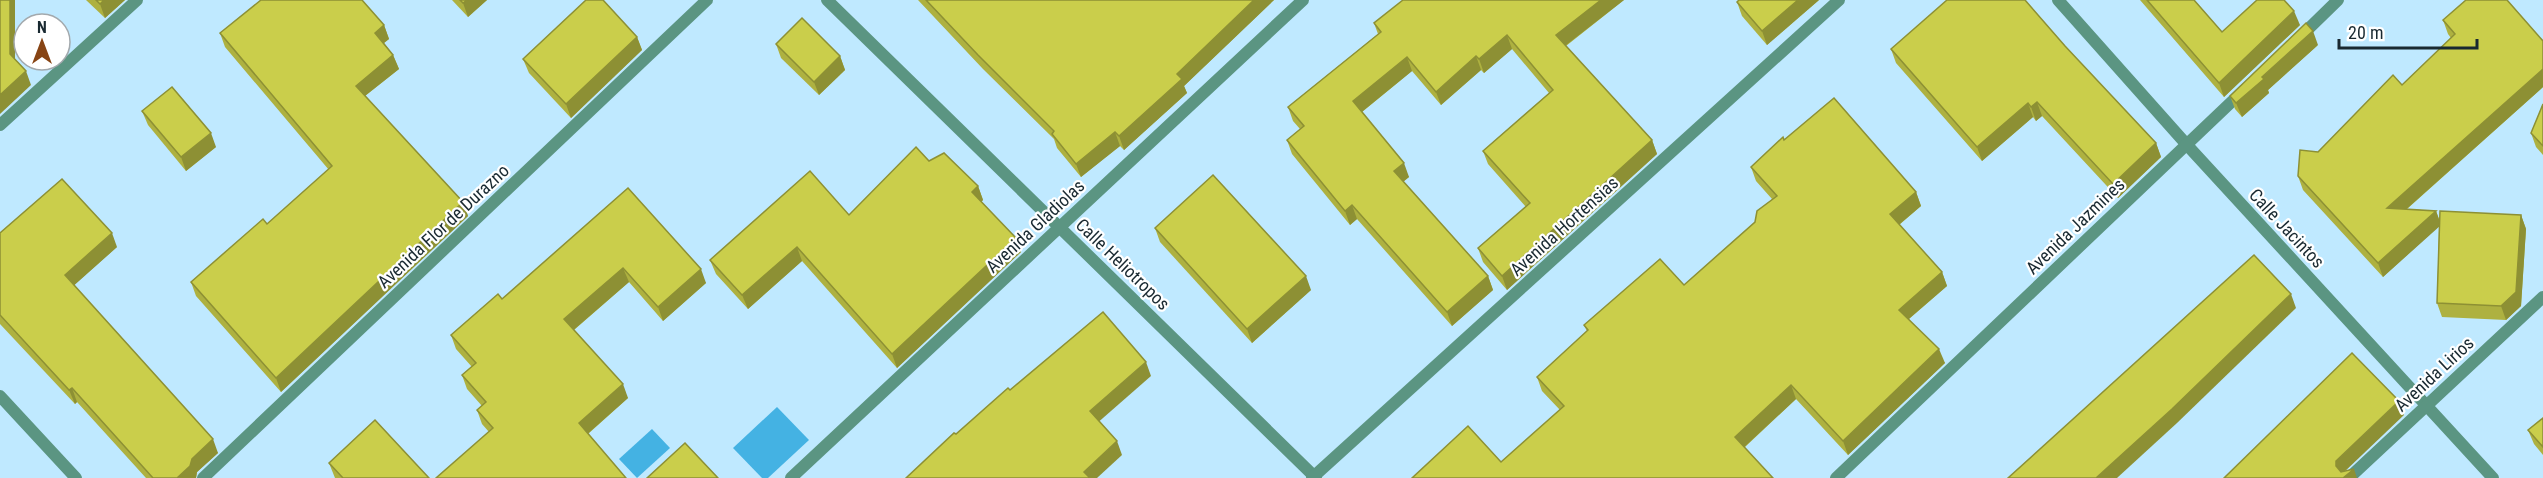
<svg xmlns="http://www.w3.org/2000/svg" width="2543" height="478" viewBox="0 0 2543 478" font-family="'Roboto Condensed',sans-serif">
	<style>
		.water { fill: #44b2e3 }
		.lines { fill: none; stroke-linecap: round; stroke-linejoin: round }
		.minor { stroke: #5b9582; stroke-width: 12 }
		.wall { fill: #aeb140 }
		.shaded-wall { fill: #8d9034 }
		.building { fill: #cace4b; stroke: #8d9034; stroke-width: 1.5 }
		.labels { text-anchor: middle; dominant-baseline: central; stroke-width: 4.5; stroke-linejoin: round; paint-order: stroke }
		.street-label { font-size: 18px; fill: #192931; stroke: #fff }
	</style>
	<rect width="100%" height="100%" fill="#bfe9ff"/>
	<g class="water">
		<polygon points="777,407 809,440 768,478 762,478 733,448"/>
		<polygon points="652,429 670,448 637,478 619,459"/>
	</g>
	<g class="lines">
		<g class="minor">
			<polyline points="827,0 1316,478"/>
			<polyline points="2058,0 2187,145 2493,478"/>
			<polyline points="2298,39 2338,0"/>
			<polyline points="0,125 137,0"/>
			<polyline points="0,396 76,478"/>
			<polyline points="203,478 707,0"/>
			<polyline points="791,478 1303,0"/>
			<polyline points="1312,478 1839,0"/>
			<polyline points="1836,478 2244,90"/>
			<polyline points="2349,478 2543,297"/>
		</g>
	</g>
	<g class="wall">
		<polygon points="86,0 125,0 105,18"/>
		<polygon points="452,0 487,0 468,17"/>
		<polygon points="918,0 1274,0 1184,86 1187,93 1124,150 1120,146 1081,177 1057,148 1054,139 983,69"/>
		<polygon points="1624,0 1566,46 1652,140 1657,154 1507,290 1483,262 1478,248 1526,207 1488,164 1483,151 1549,93 1512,49 1484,73 1481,70 1441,105 1412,71 1362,112 1409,177 1403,182 1488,276 1493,290 1452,326 1357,219 1350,225 1292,154 1287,140 1300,129 1293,121 1288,107 1378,34 1374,23"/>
		<polygon points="1739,0 1819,0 1767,45 1742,16 1737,2"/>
		<polygon points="2140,0 2194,0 2222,32 2300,25 2224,97"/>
		<polygon points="2443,20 2543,41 2543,87 2407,209 2436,211 2439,219 2521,215 2526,229 2521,306 2506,320 2442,317 2437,303 2439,226 2383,277 2303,190 2298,176 2318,152 2402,85 2451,38 2448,34"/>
		<polygon points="384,25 389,39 384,43 393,55 399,69 365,96 463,202 468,216 281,392 196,296 191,282 267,224 329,170 225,47 220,33"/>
		<polygon points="637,37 642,50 571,118 529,73 523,59"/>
		<polygon points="776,44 840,56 845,70 819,95 781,58"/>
		<polygon points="2318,45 2268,90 2269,93 2242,117 2235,109 2230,96"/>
		<polygon points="2065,46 2156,143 2161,157 2118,198 2042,116 2036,121 2033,117 1982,161 1896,63 1891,49"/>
		<polygon points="2543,104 2543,155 2536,147 2531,133"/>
		<polygon points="142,111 216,147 186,171 148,125"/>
		<polygon points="1784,140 1916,192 1921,206 1899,225 1942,272 1947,286 1909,319 1945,363 1848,455 1796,399 1745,447 1501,462 1560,410 1542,391 1537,377 1587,331 1584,325 1684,285 1755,222 1772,199 1756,181 1751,167"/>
		<polygon points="929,161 978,186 983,200 981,202 1016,238 1021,252 897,368 802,261 748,309 716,274 710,260 849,215"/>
		<polygon points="628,188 706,283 663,321 629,282 574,330 628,398 588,434 489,432 482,424 477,410 482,406 467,389 462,375 472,367 456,349 451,335 502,299"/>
		<polygon points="1155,228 1311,290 1252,343 1160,242"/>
		<polygon points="0,233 117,247 74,285 218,453 197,472 196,478 146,478 77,402 75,404 0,324"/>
		<polygon points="2543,418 2543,455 2534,444 2528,430"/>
		<polygon points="329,463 429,478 335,478"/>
	</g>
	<g class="shaded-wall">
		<polygon points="10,0 15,0 15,68 10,54"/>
		<polygon points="104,0 125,0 105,18 100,4"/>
		<polygon points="467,0 487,0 468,17 463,3"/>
		<polygon points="1254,0 1274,0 1184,86 1187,93 1124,150 1119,136 1177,74"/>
		<polygon points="1601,0 1624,0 1561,49 1556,35"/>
		<polygon points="1798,0 1819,0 1767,45 1762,31"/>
		<polygon points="2294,11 2300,25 2224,97 2219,83"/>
		<polygon points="384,25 389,39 380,46 375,33"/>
		<polygon points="2313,31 2318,45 2268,90 2269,93 2242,117 2236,103 2262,77"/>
		<polygon points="1507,35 1512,49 1484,73 1479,59"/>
		<polygon points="637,37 642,50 571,118 566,104"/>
		<polygon points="393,55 399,69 361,99 356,86"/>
		<polygon points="840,56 845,70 819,95 814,82"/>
		<polygon points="1476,56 1481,70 1441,105 1436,92"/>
		<polygon points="1407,57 1412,71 1358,115 1353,101"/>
		<polygon points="2543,69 2543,87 2392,222 2387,208"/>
		<polygon points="26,71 31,85 0,114 0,95"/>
		<polygon points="2037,102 2042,116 2036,121 2031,107"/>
		<polygon points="2028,103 2033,117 1982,161 1977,147"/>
		<polygon points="1115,132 1120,146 1081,177 1076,164"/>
		<polygon points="211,133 216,147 186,171 181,157"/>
		<polygon points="1652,140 1657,154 1507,290 1502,276"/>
		<polygon points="2156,143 2161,157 2118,198 2113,184"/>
		<polygon points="1404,163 1409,177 1399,185 1394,171"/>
		<polygon points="978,186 983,200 977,206 972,192"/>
		<polygon points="1916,192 1921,206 1895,228 1890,214"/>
		<polygon points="463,202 468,216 281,392 276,378"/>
		<polygon points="1352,205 1357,219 1350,225 1345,211"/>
		<polygon points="2436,211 2441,225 2383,277 2378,263"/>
		<polygon points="2521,215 2526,229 2521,306 2506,320 2501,306"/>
		<polygon points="112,233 117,247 70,289 65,275"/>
		<polygon points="1016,238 1021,252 897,368 892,354"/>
		<polygon points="797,247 802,261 748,309 742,295"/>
		<polygon points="623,268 629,282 570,333 564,319"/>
		<polygon points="701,269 706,283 663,321 658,307"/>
		<polygon points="1942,272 1947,286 1904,323 1899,310"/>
		<polygon points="1306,276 1311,290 1252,343 1247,329"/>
		<polygon points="1488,276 1493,290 1452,326 1447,312"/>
		<polygon points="2291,294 2296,308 2177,423 2117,478 2096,478"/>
		<polygon points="1939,349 1945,363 1848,455 1843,441"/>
		<polygon points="1146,362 1151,376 1095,425 1090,411"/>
		<polygon points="623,384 628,398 584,437 579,423"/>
		<polygon points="1791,385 1796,399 1740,451 1735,437"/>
		<polygon points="72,388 77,402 75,404 69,390"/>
		<polygon points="2399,401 2404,415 2341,475 2336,466 2336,461"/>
		<polygon points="213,439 218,453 197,472 196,478 177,478 192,459"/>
		<polygon points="1117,441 1122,455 1097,478 1086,478 1084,472"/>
		<polygon points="2354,469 2357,478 2343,478"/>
	</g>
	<g class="building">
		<polygon points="0,0 10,0 10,54 26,71 0,95"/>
		<polygon points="96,0 104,0 100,4"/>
		<polygon points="261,0 362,0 384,25 375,33 393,55 356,86 463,202 276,378 191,282 263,219 267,224 332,166 220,33"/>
		<polygon points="460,0 467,0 463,3"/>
		<polygon points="586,0 603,0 637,37 566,104 523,59"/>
		<polygon points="926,0 1254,0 1177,74 1182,79 1119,136 1115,132 1076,164 1052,134 1054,131 978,55"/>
		<polygon points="1403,0 1601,0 1556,35 1652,140 1502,276 1478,248 1530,203 1483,151 1553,90 1507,35 1479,59 1476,56 1436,92 1407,57 1353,101 1404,163 1394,171 1488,276 1447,312 1352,205 1345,211 1287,140 1304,126 1288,107 1381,32 1374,23"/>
		<polygon points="1739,0 1798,0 1762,31 1737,2"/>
		<polygon points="1947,0 2025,0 2065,46 2156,143 2113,184 2037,102 2031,107 2028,103 1977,147 1891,49"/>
		<polygon points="2147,0 2194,0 2222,32 2257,0 2284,0 2294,11 2219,83"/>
		<polygon points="2466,0 2507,0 2543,41 2543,69 2387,208 2436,211 2378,263 2298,176 2300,150 2318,152 2393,75 2402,85 2455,34 2443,20"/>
		<polygon points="802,18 840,56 814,82 776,44"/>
		<polygon points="2306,23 2313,31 2262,77 2264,79 2236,103 2230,96"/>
		<polygon points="172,87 211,133 181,157 142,111"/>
		<polygon points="1834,98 1916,192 1890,214 1942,272 1899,310 1939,349 1843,441 1791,385 1735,437 1773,478 1412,478 1468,426 1501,462 1564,406 1537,377 1588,330 1584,325 1660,259 1684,285 1755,222 1757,211 1777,196 1751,167 1783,137 1784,140"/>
		<polygon points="2543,104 2543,146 2531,133"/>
		<polygon points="916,147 929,161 944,153 978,186 972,192 1016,238 892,354 797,247 742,295 710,260 810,171 849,215"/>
		<polygon points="1213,175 1306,276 1247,329 1155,228"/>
		<polygon points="62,179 112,233 65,275 213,439 192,459 190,466 177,478 153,478 72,388 69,390 0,315 0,233"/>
		<polygon points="628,188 701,269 658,307 623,268 564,319 623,384 579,423 626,478 436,478 493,428 477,410 486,402 462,375 476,363 451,335 498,294 502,299"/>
		<polygon points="2440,211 2521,215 2516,292 2501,306 2437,303"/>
		<polygon points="2254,255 2291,294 2172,409 2096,478 2008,478"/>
		<polygon points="1103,312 1146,362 1090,411 1117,441 1084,472 1090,478 906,478 954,433 956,434 1008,388 1010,390"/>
		<polygon points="2352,353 2399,401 2336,461 2336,466 2341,472 2354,469 2343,478 2224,478"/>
		<polygon points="2543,418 2543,447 2528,430"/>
		<polygon points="375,420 429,478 343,478 329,463"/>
		<polygon points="685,443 718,478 647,478"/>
	</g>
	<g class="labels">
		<g class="street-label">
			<text transform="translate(443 226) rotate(-43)">Avenida Flor de Durazno</text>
			<text transform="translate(1035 226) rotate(-43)">Avenida Gladiolas</text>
			<text transform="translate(1564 226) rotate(-42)">Avenida Hortensias</text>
			<text transform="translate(2075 226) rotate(-44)">Avenida Jazmines</text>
			<text transform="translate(2287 228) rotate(47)">Calle Jacintos</text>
			<text transform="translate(1123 264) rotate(44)">Calle Heliotropos</text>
			<text transform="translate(2434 374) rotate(-43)">Avenida Lirios</text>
		</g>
	</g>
	<g transform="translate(42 42)"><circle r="28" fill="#ffffff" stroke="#a3a9ad" stroke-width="1.5"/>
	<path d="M0-4.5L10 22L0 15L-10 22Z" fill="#874414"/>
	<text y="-9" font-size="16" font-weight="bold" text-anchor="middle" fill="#192931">N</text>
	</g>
	<path d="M2339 39v9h138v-9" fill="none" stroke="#192931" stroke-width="3"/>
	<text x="2348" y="39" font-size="18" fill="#192931" stroke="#ffffff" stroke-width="4.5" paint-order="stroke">20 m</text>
</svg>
